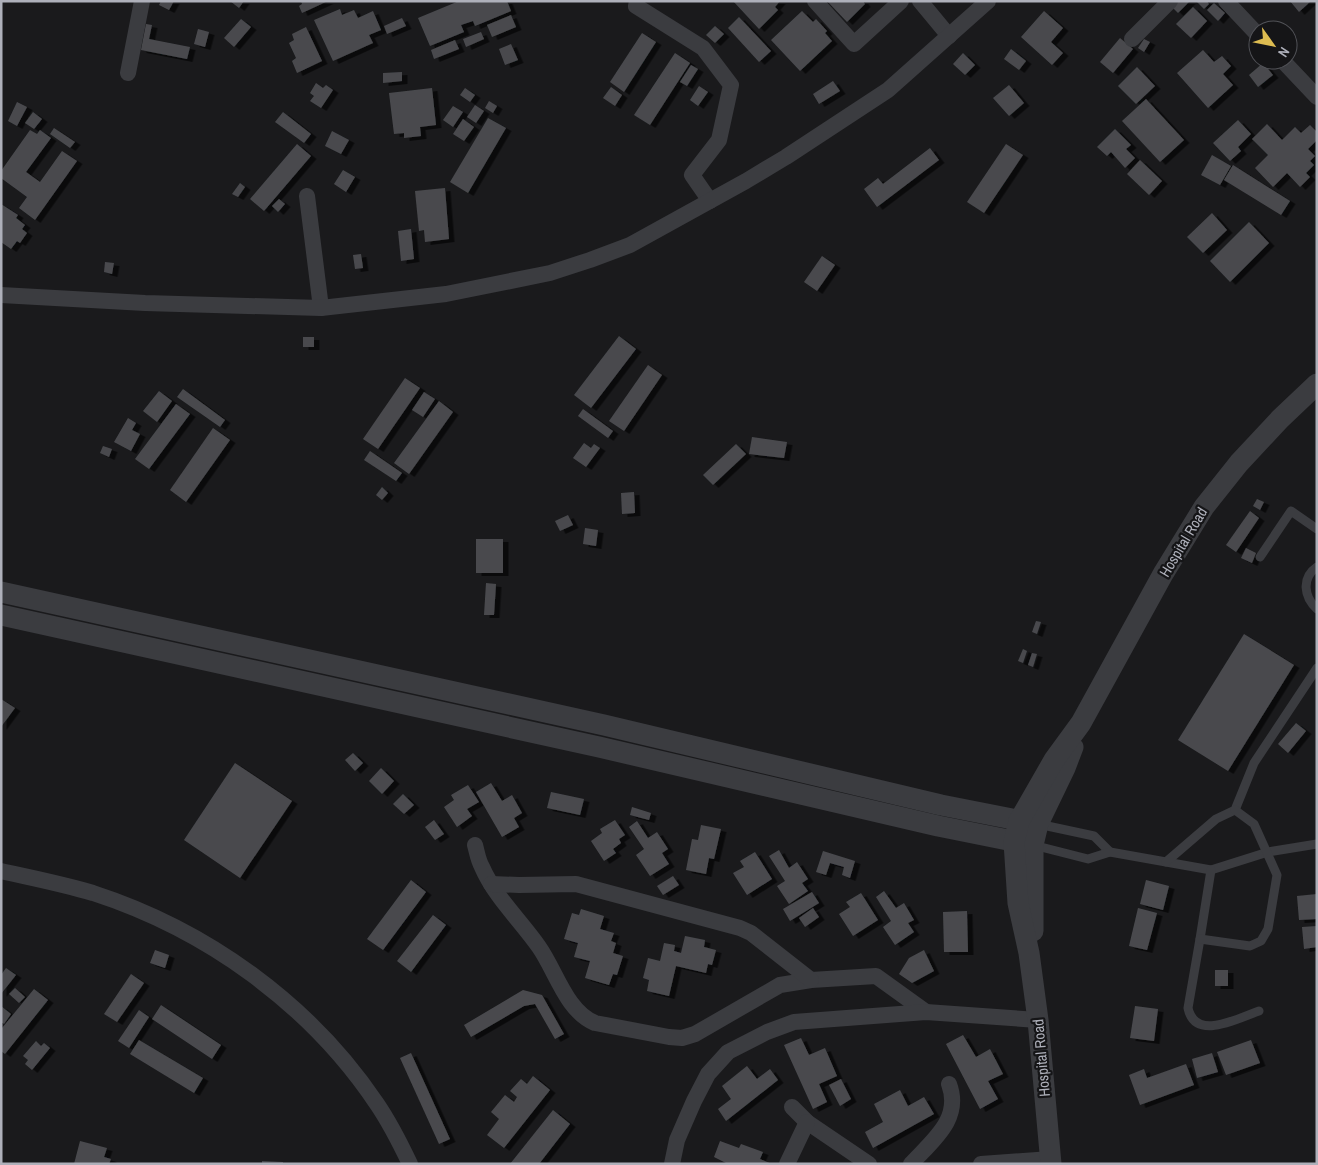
<svg xmlns="http://www.w3.org/2000/svg" width="1318" height="1165" viewBox="0 0 1318 1165" font-family="'Archivo Narrow',sans-serif">
	<style>
		.building { fill: #494a4e; filter: url(#shadow) }
		.lines { fill: none; stroke-linecap: round; stroke-linejoin: round }
		.service { stroke: #3b3c40; stroke-width: 9 }
		.minor { stroke: #3b3c40; stroke-width: 16 }
		.tertiary { stroke: #3b3c40; stroke-width: 21 }
		.labels { text-anchor: middle; dominant-baseline: central; stroke-width: 4.5; stroke-linejoin: round; paint-order: stroke }
		.street-label { font-size: 15px; fill: #aeb0ba; stroke: #151517 }
	</style>
	<defs>
		<filter id="shadow"><feDropShadow dx="5.5" dy="3" stdDeviation="0" flood-color="#0009"/></filter>
	</defs>
	<rect width="100%" height="100%" fill="#1a1a1c"/>
	<g class="building">
		<polygon points="161,1 174,1 169,10 159,5"/>
		<polygon points="230,1 244,1 239,8"/>
		<polygon points="301,1 328,1 302,13 299,6 302,4"/>
		<polygon points="459,1 507,1 511,11 475,26 473,21 461,25 464,32 430,46 418,18"/>
		<polygon points="733,1 780,1 775,7 778,10 759,29"/>
		<polygon points="827,1 863,1 865,4 847,22"/>
		<polygon points="1177,1 1190,1 1178,13 1172,7"/>
		<polygon points="1196,1 1207,1 1209,4 1204,9"/>
		<polygon points="1290,1 1311,1 1299,12"/>
		<polygon points="1214,3 1225,13 1218,21 1207,10"/>
		<polygon points="1193,7 1207,21 1191,38 1176,24"/>
		<polygon points="340,9 342,15 354,10 358,18 373,11 381,30 369,35 373,43 333,61 314,20"/>
		<polygon points="802,11 813,22 816,19 827,31 825,33 832,41 800,71 771,40"/>
		<polygon points="1044,11 1063,28 1051,42 1063,53 1052,65 1021,37"/>
		<polygon points="511,15 516,27 492,37 487,25"/>
		<polygon points="739,17 771,51 759,62 728,28"/>
		<polygon points="402,18 406,26 387,34 384,26"/>
		<polygon points="241,19 251,27 234,47 224,38"/>
		<polygon points="146,24 152,25 149,39 190,47 187,59 141,50"/>
		<polygon points="715,26 724,34 715,43 706,35"/>
		<polygon points="306,27 322,61 297,73 292,61 296,58 289,43 294,40 292,34"/>
		<polygon points="198,29 209,32 205,47 194,44"/>
		<polygon points="481,32 484,39 466,47 463,39"/>
		<polygon points="642,33 656,42 624,92 610,82"/>
		<polygon points="1120,38 1133,49 1113,73 1100,62"/>
		<polygon points="1144,39 1150,42 1144,52 1138,48"/>
		<polygon points="455,40 459,49 434,59 431,50"/>
		<polygon points="511,44 518,60 505,65 499,49"/>
		<polygon points="1011,49 1026,61 1019,70 1004,59"/>
		<polygon points="1203,50 1214,62 1222,56 1231,66 1223,74 1233,85 1208,108 1177,73"/>
		<polygon points="675,53 690,63 650,125 634,115"/>
		<polygon points="963,53 975,65 965,75 953,64"/>
		<polygon points="1263,63 1273,75 1258,87 1249,75"/>
		<polygon points="691,65 698,69 687,86 680,82"/>
		<polygon points="1137,67 1155,86 1136,104 1118,86"/>
		<polygon points="402,72 402,81 383,83 383,73"/>
		<polygon points="833,81 840,91 819,104 813,94"/>
		<polygon points="316,83 323,88 326,85 333,90 321,108 310,101 314,96 310,93"/>
		<polygon points="1009,85 1024,103 1009,116 993,98"/>
		<polygon points="699,86 708,92 698,106 690,100"/>
		<polygon points="611,87 622,95 615,106 603,98"/>
		<polygon points="432,88 436,125 420,127 421,136 404,138 404,133 394,134 389,93"/>
		<polygon points="465,88 475,95 470,102 460,95"/>
		<polygon points="1146,99 1184,140 1160,162 1122,121"/>
		<polygon points="489,101 497,106 493,113 485,108"/>
		<polygon points="17,102 27,107 17,126 8,121"/>
		<polygon points="475,105 484,111 476,123 467,117"/>
		<polygon points="453,106 463,112 453,127 443,120"/>
		<polygon points="33,112 42,119 34,129 25,123"/>
		<polygon points="283,112 311,134 304,143 275,122"/>
		<polygon points="488,118 506,128 468,193 450,182"/>
		<polygon points="463,119 474,127 464,141 453,134"/>
		<polygon points="1238,120 1251,134 1238,147 1241,151 1230,161 1213,143"/>
		<polygon points="1267,124 1282,140 1295,127 1301,133 1310,125 1317,132 1317,140 1308,149 1315,156 1310,161 1314,165 1306,173 1310,177 1300,187 1287,173 1273,187 1255,168 1268,155 1252,139"/>
		<polygon points="54,128 75,142 70,148 50,134"/>
		<polygon points="1115,129 1131,145 1126,149 1135,158 1125,168 1111,152 1107,156 1097,147"/>
		<polygon points="30,130 37,134 40,130 51,138 26,172 40,182 62,151 77,161 35,220 19,208 27,197 1,178 1,171"/>
		<polygon points="332,131 349,140 341,154 325,146"/>
		<polygon points="297,144 311,156 264,211 250,199"/>
		<polygon points="1006,144 1023,155 984,213 967,202"/>
		<polygon points="930,148 939,160 877,207 864,189 878,178 883,184"/>
		<polygon points="1212,155 1231,166 1220,185 1201,175"/>
		<polygon points="1140,160 1162,181 1149,195 1127,174"/>
		<polygon points="1233,165 1290,201 1281,215 1224,180"/>
		<polygon points="343,170 355,177 346,192 334,184"/>
		<polygon points="240,183 245,187 238,197 232,194"/>
		<polygon points="445,188 449,239 425,242 424,230 419,231 415,191"/>
		<polygon points="279,199 285,204 278,212 272,206"/>
		<polygon points="1,204 18,215 16,218 25,225 22,229 27,233 20,243 17,241 11,249 1,242"/>
		<polygon points="1212,213 1227,230 1203,253 1187,237"/>
		<polygon points="1249,222 1269,243 1230,282 1210,261"/>
		<polygon points="411,229 414,259 401,261 398,231"/>
		<polygon points="361,254 363,268 355,269 353,255"/>
		<polygon points="822,256 835,265 817,291 804,282"/>
		<polygon points="105,262 114,263 112,274 104,272"/>
		<polygon points="619,336 636,349 591,408 574,395"/>
		<rect x="303" y="337" width="11" height="10"/>
		<polygon points="648,365 662,375 624,431 609,421"/>
		<polygon points="405,378 420,388 378,449 363,439"/>
		<polygon points="183,389 225,420 220,427 177,397"/>
		<polygon points="159,391 172,401 157,422 143,411"/>
		<polygon points="424,392 435,399 423,417 412,410"/>
		<polygon points="439,401 453,412 409,474 394,463"/>
		<polygon points="176,404 190,414 149,469 135,459"/>
		<polygon points="583,409 613,431 608,438 578,416"/>
		<polygon points="128,418 136,423 132,430 140,434 131,451 114,442"/>
		<polygon points="213,428 230,440 186,502 170,490"/>
		<polygon points="752,437 787,442 784,458 749,454"/>
		<polygon points="584,443 591,448 594,444 600,448 586,467 573,458"/>
		<polygon points="736,444 746,454 713,485 703,475"/>
		<polygon points="103,446 112,449 109,457 100,453"/>
		<polygon points="370,451 402,473 396,481 364,460"/>
		<polygon points="382,487 388,493 382,500 376,495"/>
		<polygon points="634,492 635,513 622,514 621,493"/>
		<polygon points="1257,499 1264,502 1260,510 1253,506"/>
		<polygon points="1250,511 1259,518 1236,552 1226,545"/>
		<polygon points="568,515 573,525 560,531 555,521"/>
		<polygon points="585,528 598,530 596,546 583,544"/>
		<rect x="476" y="539" width="27" height="34"/>
		<polygon points="1246,548 1256,553 1252,563 1241,558"/>
		<polygon points="486,583 496,584 494,615 484,615"/>
		<polygon points="1036,621 1041,622 1037,634 1032,632"/>
		<polygon points="1244,634 1294,665 1228,771 1178,740"/>
		<polygon points="1023,649 1027,651 1023,663 1018,661"/>
		<polygon points="1032,653 1037,654 1033,667 1028,665"/>
		<polygon points="1,699 15,708 1,727"/>
		<polygon points="1296,723 1306,731 1288,753 1278,744"/>
		<polygon points="353,753 363,763 355,771 345,760"/>
		<polygon points="235,763 292,801 240,878 184,840"/>
		<polygon points="381,768 394,781 382,794 369,781"/>
		<polygon points="491,783 502,801 512,795 522,813 514,818 519,827 502,837 476,792"/>
		<polygon points="468,785 479,802 467,809 472,816 457,827 444,807 454,800 451,795"/>
		<polygon points="551,792 584,799 580,815 547,808"/>
		<polygon points="403,794 414,805 404,814 393,804"/>
		<polygon points="632,807 651,813 649,820 630,815"/>
		<polygon points="434,820 444,834 435,840 425,827"/>
		<polygon points="615,820 625,835 619,839 621,843 613,849 616,853 604,861 591,841 602,833 600,829"/>
		<polygon points="637,821 648,838 657,832 668,849 662,853 669,864 650,876 636,855 644,849 629,827"/>
		<polygon points="701,825 721,829 714,859 709,858 706,874 686,870 692,839 698,840"/>
		<polygon points="779,850 789,868 797,862 808,879 802,883 808,891 789,904 777,886 785,881 769,856"/>
		<polygon points="823,851 855,861 850,878 842,875 844,867 830,863 826,875 816,872"/>
		<polygon points="755,852 772,879 747,895 733,873 744,867 740,861"/>
		<polygon points="673,876 679,885 663,895 657,886"/>
		<polygon points="411,880 426,892 383,950 367,939"/>
		<polygon points="1146,880 1169,886 1163,910 1140,904"/>
		<polygon points="884,891 896,908 904,903 914,920 908,923 914,932 895,945 883,927 891,921 876,897"/>
		<polygon points="812,892 819,903 790,921 783,909"/>
		<polygon points="861,893 878,920 853,936 839,914 850,907 846,902"/>
		<polygon points="1317,894 1317,919 1299,920 1297,896"/>
		<polygon points="813,908 819,917 805,927 799,918"/>
		<polygon points="1138,908 1157,913 1147,950 1129,946"/>
		<polygon points="581,909 604,916 600,929 614,933 611,941 616,943 613,953 623,956 617,975 613,974 609,985 585,978 590,961 574,957 578,943 564,939 572,913 579,915"/>
		<polygon points="967,911 968,952 944,952 943,912"/>
		<polygon points="433,915 446,925 411,972 397,961"/>
		<polygon points="1317,926 1317,947 1304,949 1302,927"/>
		<polygon points="685,936 705,940 704,947 716,950 712,965 708,964 706,973 676,966 669,996 647,991 649,980 643,978 648,958 660,961 664,943 675,945 674,951 681,953"/>
		<polygon points="155,950 169,955 165,968 150,963"/>
		<polygon points="924,950 934,971 912,983 899,974 909,958"/>
		<polygon points="6,968 16,975 1,994 1,975"/>
		<rect x="1215" y="970" width="13" height="16"/>
		<polygon points="131,974 144,983 117,1022 104,1014"/>
		<polygon points="15,988 25,997 19,1003 9,994"/>
		<polygon points="34,989 48,1000 5,1054 1,1051 1,1027 2,1028"/>
		<polygon points="523,990 542,995 564,1034 555,1039 535,1004 524,1006 471,1037 464,1025"/>
		<polygon points="161,1005 221,1045 212,1059 152,1019"/>
		<polygon points="1,1006 11,1014 4,1024 1,1022"/>
		<polygon points="1135,1006 1158,1009 1154,1041 1130,1038"/>
		<polygon points="139,1010 149,1017 129,1048 118,1041"/>
		<polygon points="963,1035 976,1057 990,1049 1003,1074 988,1081 998,1099 980,1109 946,1044"/>
		<polygon points="801,1038 809,1055 825,1048 837,1076 819,1084 827,1102 813,1109 784,1045"/>
		<polygon points="139,1040 203,1078 194,1093 130,1054"/>
		<polygon points="1251,1040 1260,1063 1226,1075 1217,1052"/>
		<polygon points="36,1041 41,1046 44,1043 50,1048 32,1070 25,1064 28,1060 23,1056"/>
		<polygon points="411,1053 450,1139 439,1144 400,1058"/>
		<polygon points="1212,1053 1218,1072 1197,1078 1192,1059"/>
		<polygon points="1186,1064 1194,1085 1140,1105 1129,1075 1144,1069 1147,1078"/>
		<polygon points="747,1066 757,1079 770,1069 778,1080 726,1121 718,1109 731,1099 722,1086"/>
		<polygon points="533,1076 550,1090 504,1148 487,1135 499,1119 491,1112 505,1095 514,1102 517,1097 510,1091 521,1079 527,1084"/>
		<polygon points="841,1079 851,1099 840,1106 829,1085"/>
		<polygon points="900,1090 908,1106 924,1097 934,1114 873,1148 865,1132 883,1122 874,1104"/>
		<polygon points="553,1110 570,1124 539,1164 510,1164"/>
		<polygon points="80,1141 107,1148 104,1157 111,1159 109,1164 74,1164"/>
		<polygon points="720,1141 739,1148 741,1144 763,1152 760,1159 772,1164 728,1164 714,1157"/>
		<polygon points="262,1161 283,1162 283,1164 262,1164"/>
	</g>
	<g class="lines">
		<g class="service">
			<polyline points="1260,557 1291,511 1317,529"/>
			<path d="M1317,567c-16,11 -13,30 0,42"/>
			<polyline points="1038,824 1094,836 1110,852"/>
			<polyline points="1033,845 1088,859 1110,852 1211,870 1268,852 1317,844"/>
			<polyline points="1166,862 1216,819 1235,810 1254,763 1317,668"/>
			<path d="M1211,870l-11,69 -12,69c7,34 50,10 71,3"/>
			<polyline points="1200,939 1250,946 1261,941 1268,929 1277,875 1254,824 1235,810"/>
		</g>
		<g class="minor">
			<polyline points="637,1 636,6 703,48 731,85 719,140 692,175 710,201"/>
			<polyline points="815,1 854,44 901,1"/>
			<polyline points="920,1 949,36"/>
			<polyline points="1226,1 1258,35"/>
			<polyline points="1132,39 1170,1"/>
			<polyline points="1282,60 1317,97"/>
			<polyline points="128,73 142,1"/>
			<polyline points="307,196 321,308"/>
			<polyline points="1,295 145,303 321,308 446,294 550,273 590,260 630,245 746,181 786,157 888,90 988,1"/>
			<path d="M475,845c2,7 3,15 7,22 13,30 39,54 57,80 17,24 27,64 56,76l74,14 13,1 13,-4 85,-49 31,-5 65,-4 50,36"/>
			<path d="M1,871c31,7 62,13 92,22 114,37 217,111 284,211 13,19 23,39 33,60"/>
			<polyline points="491,884 519,885 576,884 740,928 751,933 811,980"/>
			<polyline points="792,1107 807,1122 869,1164"/>
			<polyline points="672,1164 677,1140 694,1101 708,1074 728,1052 767,1032 794,1022 926,1012 1038,1020"/>
			<polyline points="787,1164 807,1122"/>
			<path d="M911,1164c22,-24 51,-45 38,-80"/>
			<polyline points="981,1164 1051,1159"/>
		</g>
		<g class="tertiary">
			<polyline points="1,592 604,725 941,805 1038,824"/>
			<polyline points="1,615 599,747 938,826 1033,845"/>
			<polyline points="1033,931 1033,845 1038,824 1065,768 1073,747"/>
			<polyline points="1051,1164 1038,1020 1029,953 1018,903 1014,842 1019,821 1054,760 1081,723 1163,574 1204,507 1239,463 1280,419 1317,384"/>
		</g>
	</g>
	<g class="labels">
		<g class="street-label">
			<text transform="translate(1183 542) rotate(-59)">Hospital Road</text>
			<text transform="translate(1041 1058) rotate(-95)">Hospital Road</text>
		</g>
	</g>
	<rect width="1318" height="1165" fill="none" stroke="#aeb0ba" stroke-width="5"/>
	<g transform="translate(1273 45) rotate(123)"><circle r="24" fill="#151517" stroke="#525358"/>
	<path d="M0-4L9 19L0 12L-9 19Z" fill="#ddbc51"/>
	<text y="-8" font-size="14" font-weight="bold" text-anchor="middle" fill="#aeb0ba">N</text>
	</g>
</svg>
